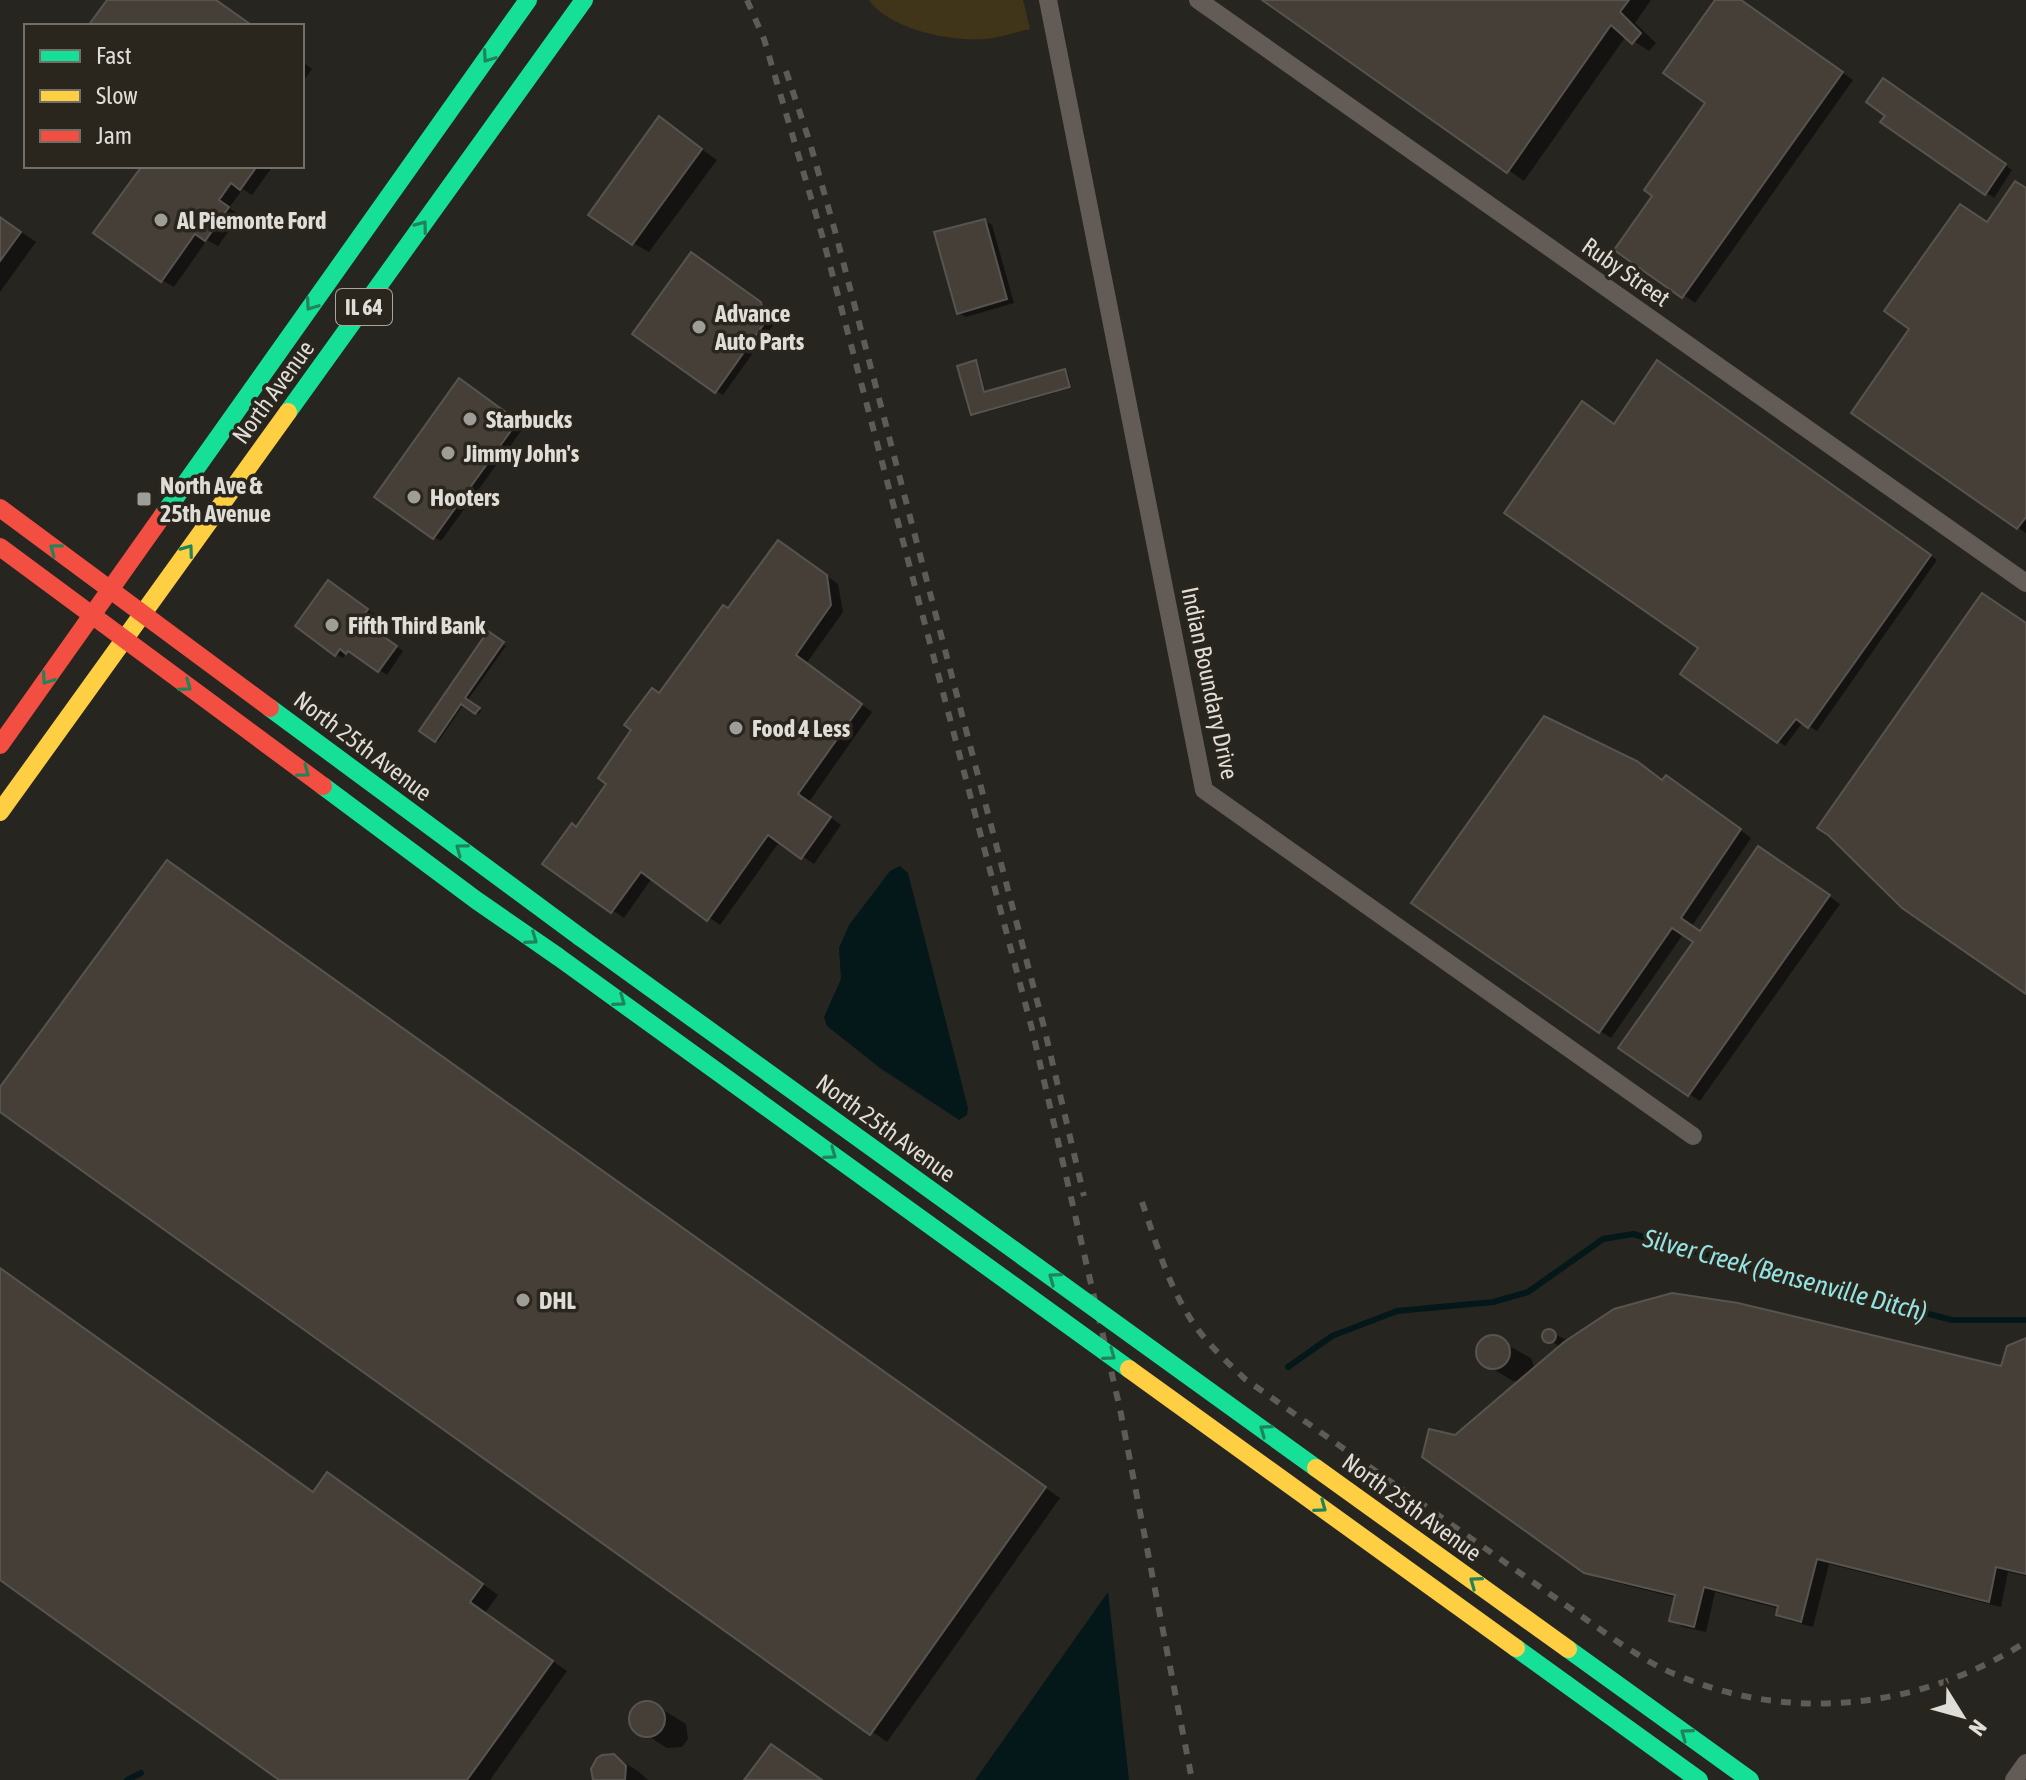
<svg xmlns="http://www.w3.org/2000/svg" width="2026" height="1780" viewBox="0 0 2026 1780" font-family="'Asap Condensed',sans-serif">
	<style>
		.green { fill: #403519 }
		.water { fill: #041819 }
		.shadow { fill: #0007 }
		.lines { fill: none; stroke-linecap: round; stroke-linejoin: round }
		.stream { stroke: #041819; stroke-width: 6 }
		.building { fill: #453f38; stroke: #575450; stroke-width: 2 }
		.street { stroke: #635b55; stroke-width: 18 }
		.fast { stroke: #16e098; stroke-width: 18 }
		.slow { stroke: #ffcf43; stroke-width: 18 }
		.jam { stroke: #f24e42; stroke-width: 18 }
		.rail { stroke: #5f5b56; stroke-width: 6; stroke-dasharray: 10 10; stroke-linecap: butt }
		.fast-bridge { stroke: #16e098; stroke-width: 18 }
		.slow-bridge { stroke: #ffcf43; stroke-width: 18 }
		.oneway { stroke: #20835a }
		.poi-dot { fill: #9f9d97; stroke: #2a261d; stroke-width: 3 }
		.labels { text-anchor: middle; dominant-baseline: central; stroke-width: 7; stroke-linejoin: round; paint-order: stroke }
		.shield { fill: #2a261d; stroke: #a9a69f; stroke-width: 2 }
		.shield-label { font-size: 22px; font-weight: bold; fill: #dfddd7 }
		.poi-label { font-size: 24px; font-weight: bold; fill: #dfddd7; stroke: #2a261d; text-anchor: start }
		.street-label { font-size: 24px; fill: #dfddd7; stroke: #2a261d }
		.water-label { font-size: 26px; font-style: italic; fill: #92e4e4; stroke: #2a261d }
	</style>
	<rect width="100%" height="100%" fill="#272520"/>
	<path class="green" d="M869,0h154l7,29c-14,3 -29,8 -44,10 -34,3 -96,-9 -117,-39z"/>
	<g class="water">
		<polygon points="900,866 908,873 968,1108 967,1115 959,1120 880,1068 827,1026 824,1017 841,979 839,948 849,925 890,871"/>
		<polygon points="1108,1592 1129,1780 975,1780"/>
	</g>
	<g class="shadow">
		<polygon points="1265,0 1651,0 1635,23 1656,43 1649,51 1626,36 1524,181"/>
		<polygon points="1718,0 1740,0 1853,80 1695,303 1617,249 1654,196 1708,102"/>
		<polygon points="302,62 312,69 302,83"/>
		<polygon points="1891,85 2012,170 1994,198 1883,122 1887,115"/>
		<polygon points="659,119 717,160 649,252 633,243"/>
		<polygon points="144,166 273,166 252,195 243,189 229,208 240,215 218,246 207,240 174,287 162,280"/>
		<polygon points="2026,189 2026,533 1854,412 1988,224"/>
		<polygon points="0,217 36,242 0,292"/>
		<polygon points="985,221 992,225 1014,303 966,317 958,313"/>
		<polygon points="699,259 768,309 773,325 723,395 716,391"/>
		<polygon points="975,362 978,363 986,393 1065,371 1068,373 1072,388 976,415 973,413"/>
		<polygon points="1665,367 1937,560 1817,731 1803,722 1785,746 1682,674 1700,648 1615,426"/>
		<polygon points="467,385 524,427 441,541 434,537"/>
		<polygon points="790,549 838,584 843,612 806,664 872,712 809,802 841,825 814,864 780,841 720,925 652,878 624,918 545,864 577,829 609,784 660,695 729,610"/>
		<polygon points="336,587 375,615 369,623 375,626 372,630 403,651 387,675 356,654 354,656 347,652 343,658 336,654"/>
		<polygon points="489,634 506,646 467,701 481,711 479,714 464,704 438,742 422,730"/>
		<polygon points="1663,781 1678,784 1751,838 1692,926 1702,933 1771,855 1840,904 1700,1101 1689,1094 1696,942 1684,933 1611,1038 1600,1031"/>
		<polygon points="168,862 1060,1498 887,1742 0,1110 0,1091"/>
		<polygon points="0,1268 315,1493 344,1484 498,1595 485,1613 567,1671 490,1780 283,1780 0,1578"/>
		<polygon points="1548,1331 1569,1341 2002,1369 2026,1340 2026,1576 2008,1572 2001,1607 1829,1564 1813,1627 1790,1621 1778,1614 1780,1609 1715,1592 1706,1632 1683,1627 1671,1620 1677,1598 1598,1578 1585,1571 1455,1438 1521,1381 1513,1381 1488,1366 1479,1354 1480,1345 1493,1337 1531,1358 1535,1369 1561,1347 1548,1340"/>
		<polygon points="652,1703 686,1724 688,1739 682,1747 667,1748 634,1727 632,1717 641,1704"/>
		<polygon points="613,1756 638,1771 648,1780 596,1780"/>
	</g>
	<g class="lines">
		<g class="stream">
			<polyline points="1288,1367 1332,1336 1397,1311 1493,1302 1528,1292 1603,1239 1633,1234 1782,1276 1952,1320 2026,1320"/>
			<polyline points="127,1780 141,1773"/>
		</g>
	</g>
	<g class="building">
		<polygon points="107,0 216,0 253,26 88,26"/>
		<polygon points="1262,0 1629,0 1620,12 1641,33 1632,44 1611,25 1507,173"/>
		<polygon points="1715,0 1741,0 1843,72 1682,298 1614,250 1652,196 1644,190 1705,103 1663,73"/>
		<polygon points="1883,78 2006,164 1985,195 1880,122 1885,116 1866,102"/>
		<polygon points="659,116 702,149 632,245 588,215"/>
		<polygon points="142,166 257,166 240,190 231,183 219,200 229,207 205,241 195,234 161,282 93,233"/>
		<polygon points="2015,181 2026,188 2026,517 2017,529 1851,413 1909,329 1884,311 1960,204 1987,222"/>
		<polygon points="0,217 21,232 0,261"/>
		<polygon points="985,219 1007,299 957,314 934,232"/>
		<polygon points="691,252 761,302 766,321 715,393 632,334"/>
		<polygon points="976,360 984,392 1065,369 1070,387 971,415 957,366"/>
		<polygon points="1657,360 1931,555 1808,728 1796,719 1777,743 1680,674 1698,648 1504,513 1582,401 1614,424"/>
		<polygon points="459,378 518,421 433,539 374,497"/>
		<polygon points="778,540 827,575 831,605 796,655 862,704 798,794 831,817 801,859 768,835 707,921 641,872 611,913 542,864 572,823 576,827 606,784 598,778 631,730 624,725 652,688 659,693 723,605 728,608"/>
		<polygon points="328,580 368,609 363,617 369,621 366,624 397,646 378,672 348,651 346,654 340,649 335,656 295,626"/>
		<polygon points="1982,593 2026,623 2026,994 1902,908 1828,835 1817,828"/>
		<polygon points="488,631 504,642 465,698 480,708 475,714 461,704 435,742 419,731"/>
		<polygon points="1544,716 1637,761 1662,780 1666,775 1741,829 1681,918 1700,931 1758,846 1830,895 1688,1096 1618,1048 1693,942 1672,928 1599,1033 1411,903"/>
		<polygon points="167,860 1046,1487 870,1735 0,1112 0,1087"/>
		<polygon points="0,1268 313,1492 327,1472 483,1584 470,1602 553,1661 467,1780 279,1780 0,1580"/>
		<polygon points="1672,1293 1738,1303 2001,1366 2007,1346 2026,1338 2026,1574 1996,1567 1989,1602 1817,1559 1801,1622 1776,1615 1778,1606 1704,1587 1694,1627 1669,1621 1675,1595 1584,1573 1422,1457 1429,1429 1455,1435 1564,1342 1614,1309"/>
		<circle cx="1549" cy="1336" r="7"/>
		<circle cx="1493" cy="1352" r="17"/>
		<circle cx="647" cy="1719" r="18"/>
		<polygon points="771,1744 822,1780 744,1780"/>
		<polygon points="614,1754 626,1766 625,1780 593,1780 591,1769 597,1758 602,1755"/>
	</g>
	<g class="lines">
		<g class="street">
			<polyline points="1048,0 1204,790 1693,1136"/>
			<polyline points="1198,0 2026,583"/>
			<polyline points="2014,1780 2026,1763"/>
		</g>
		<g class="fast">
			<polyline points="288,412 584,0"/>
			<polyline points="163,515 528,0"/>
			<polyline points="270,708 580,937"/>
			<polyline points="323,786 476,900 557,956"/>
		</g>
		<polyline class="slow" points="0,812 288,412"/>
		<g class="jam">
			<polyline points="0,508 270,708"/>
			<polyline points="0,547 323,786"/>
			<polyline points="0,745 163,515"/>
		</g>
		<g class="rail">
			<polyline points="747,0 764,39 822,235 1032,1029 1120,1409 1192,1780"/>
			<polyline points="786,71 810,143 835,231 1044,1027 1084,1196"/>
			<path d="M1142,1202c13,37 24,77 45,111 14,25 37,46 58,66l373,263c19,12 38,25 59,33 115,49 245,33 349,-33"/>
		</g>
		<g class="fast-bridge">
			<polyline points="580,937 1316,1468"/>
			<polyline points="557,956 1129,1369"/>
			<polyline points="1516,1648 1699,1780"/>
			<polyline points="1568,1649 1750,1780"/>
		</g>
		<g class="slow-bridge">
			<polyline points="1129,1369 1516,1648"/>
			<polyline points="1316,1468 1568,1649"/>
		</g>
	</g>
	<defs><path id="oneway-chevron" d="M-2-3.5L2.5 0L-2 3.5" fill="none" stroke-width="1.6" stroke-linecap="round" stroke-linejoin="round" transform="scale(2)"/></defs>
	<g class="oneway">
		<use href="#oneway-chevron" transform="translate(488 57) rotate(125)"/>
		<use href="#oneway-chevron" transform="translate(422 226) rotate(-54)"/>
		<use href="#oneway-chevron" transform="translate(311 305) rotate(125)"/>
		<use href="#oneway-chevron" transform="translate(55 549) rotate(-143)"/>
		<use href="#oneway-chevron" transform="translate(188 550) rotate(-54)"/>
		<use href="#oneway-chevron" transform="translate(47 679) rotate(125)"/>
		<use href="#oneway-chevron" transform="translate(186 686) rotate(36)"/>
		<use href="#oneway-chevron" transform="translate(304 772) rotate(37)"/>
		<use href="#oneway-chevron" transform="translate(461 849) rotate(-143)"/>
		<use href="#oneway-chevron" transform="translate(532 939) rotate(35)"/>
		<use href="#oneway-chevron" transform="translate(620 1001) rotate(36)"/>
		<use href="#oneway-chevron" transform="translate(831 1154) rotate(36)"/>
		<use href="#oneway-chevron" transform="translate(1054 1278) rotate(-144)"/>
		<use href="#oneway-chevron" transform="translate(1110 1355) rotate(36)"/>
		<use href="#oneway-chevron" transform="translate(1265 1430) rotate(-144)"/>
		<use href="#oneway-chevron" transform="translate(1321 1507) rotate(36)"/>
		<use href="#oneway-chevron" transform="translate(1475 1582) rotate(-144)"/>
		<use href="#oneway-chevron" transform="translate(1686 1734) rotate(-144)"/>
	</g>
	<g class="poi-dot">
		<circle cx="161" cy="220" r="8"/>
		<circle cx="699" cy="327" r="8"/>
		<circle cx="470" cy="419" r="8"/>
		<circle cx="448" cy="453" r="8"/>
		<circle cx="414" cy="497" r="8"/>
		<rect x="136" y="491" width="16" height="16" rx="4"/>
		<circle cx="332" cy="625" r="8"/>
		<circle cx="736" cy="728" r="8"/>
		<circle cx="523" cy="1300" r="8"/>
	</g>
	<g class="labels">
		<rect class="shield" x="336" y="289" width="56" height="36" rx="6"/>
		<g class="shield-label">
			<text x="364" y="307">IL 64</text>
		</g>
		<g class="poi-label">
			<text x="177" y="220">Al Piemonte Ford</text>
			<text x="715" y="313">Advance<tspan x="715" dy="28">Auto Parts</tspan></text>
			<text x="486" y="419">Starbucks</text>
			<text x="464" y="453">Jimmy John's</text>
			<text x="160" y="485">North Ave &amp;<tspan x="160" dy="28">25th Avenue</tspan></text>
			<text x="430" y="497">Hooters</text>
			<text x="348" y="625">Fifth Third Bank</text>
			<text x="752" y="728">Food 4 Less</text>
			<text x="539" y="1300">DHL</text>
		</g>
		<g class="street-label">
			<text transform="translate(1626 272) rotate(35)">Ruby Street</text>
			<text transform="translate(273 392) rotate(-54)">North Avenue</text>
			<text transform="translate(1210 683) rotate(78)">Indian Boundary Drive</text>
			<text transform="translate(363 746) rotate(37)">North 25th Avenue</text>
			<text transform="translate(886 1128) rotate(36)">North 25th Avenue</text>
			<text transform="translate(1412 1507) rotate(36)">North 25th Avenue</text>
		</g>
		<g class="water-label">
			<text transform="translate(1785 1275) rotate(15)">Silver Creek (Bensenville Ditch)</text>
		</g>
	</g>
	<rect x="24" y="24" width="280" height="144" fill="#2a261d" stroke="#726f67" stroke-width="2"/>
	<rect x="40" y="50" width="40" height="12" fill="#16e098" stroke="#726f67" stroke-width="2"/>
	<text x="96" y="64" font-size="24" fill="#dfddd7">Fast</text>
	<rect x="40" y="90" width="40" height="12" fill="#ffcf43" stroke="#726f67" stroke-width="2"/>
	<text x="96" y="104" font-size="24" fill="#dfddd7">Slow</text>
	<rect x="40" y="130" width="40" height="12" fill="#f24e42" stroke="#726f67" stroke-width="2"/>
	<text x="96" y="144" font-size="24" fill="#dfddd7">Jam</text>
	<g transform="translate(1962 1716) rotate(127)" stroke="#2a261d" stroke-width="6" paint-order="stroke">
	<path d="M0-6L14 30L0 20L-14 30Z" fill="#dfddd7"/>
	<text y="-12" font-size="22" font-weight="bold" text-anchor="middle" fill="#dfddd7">N</text>
	</g>
</svg>
